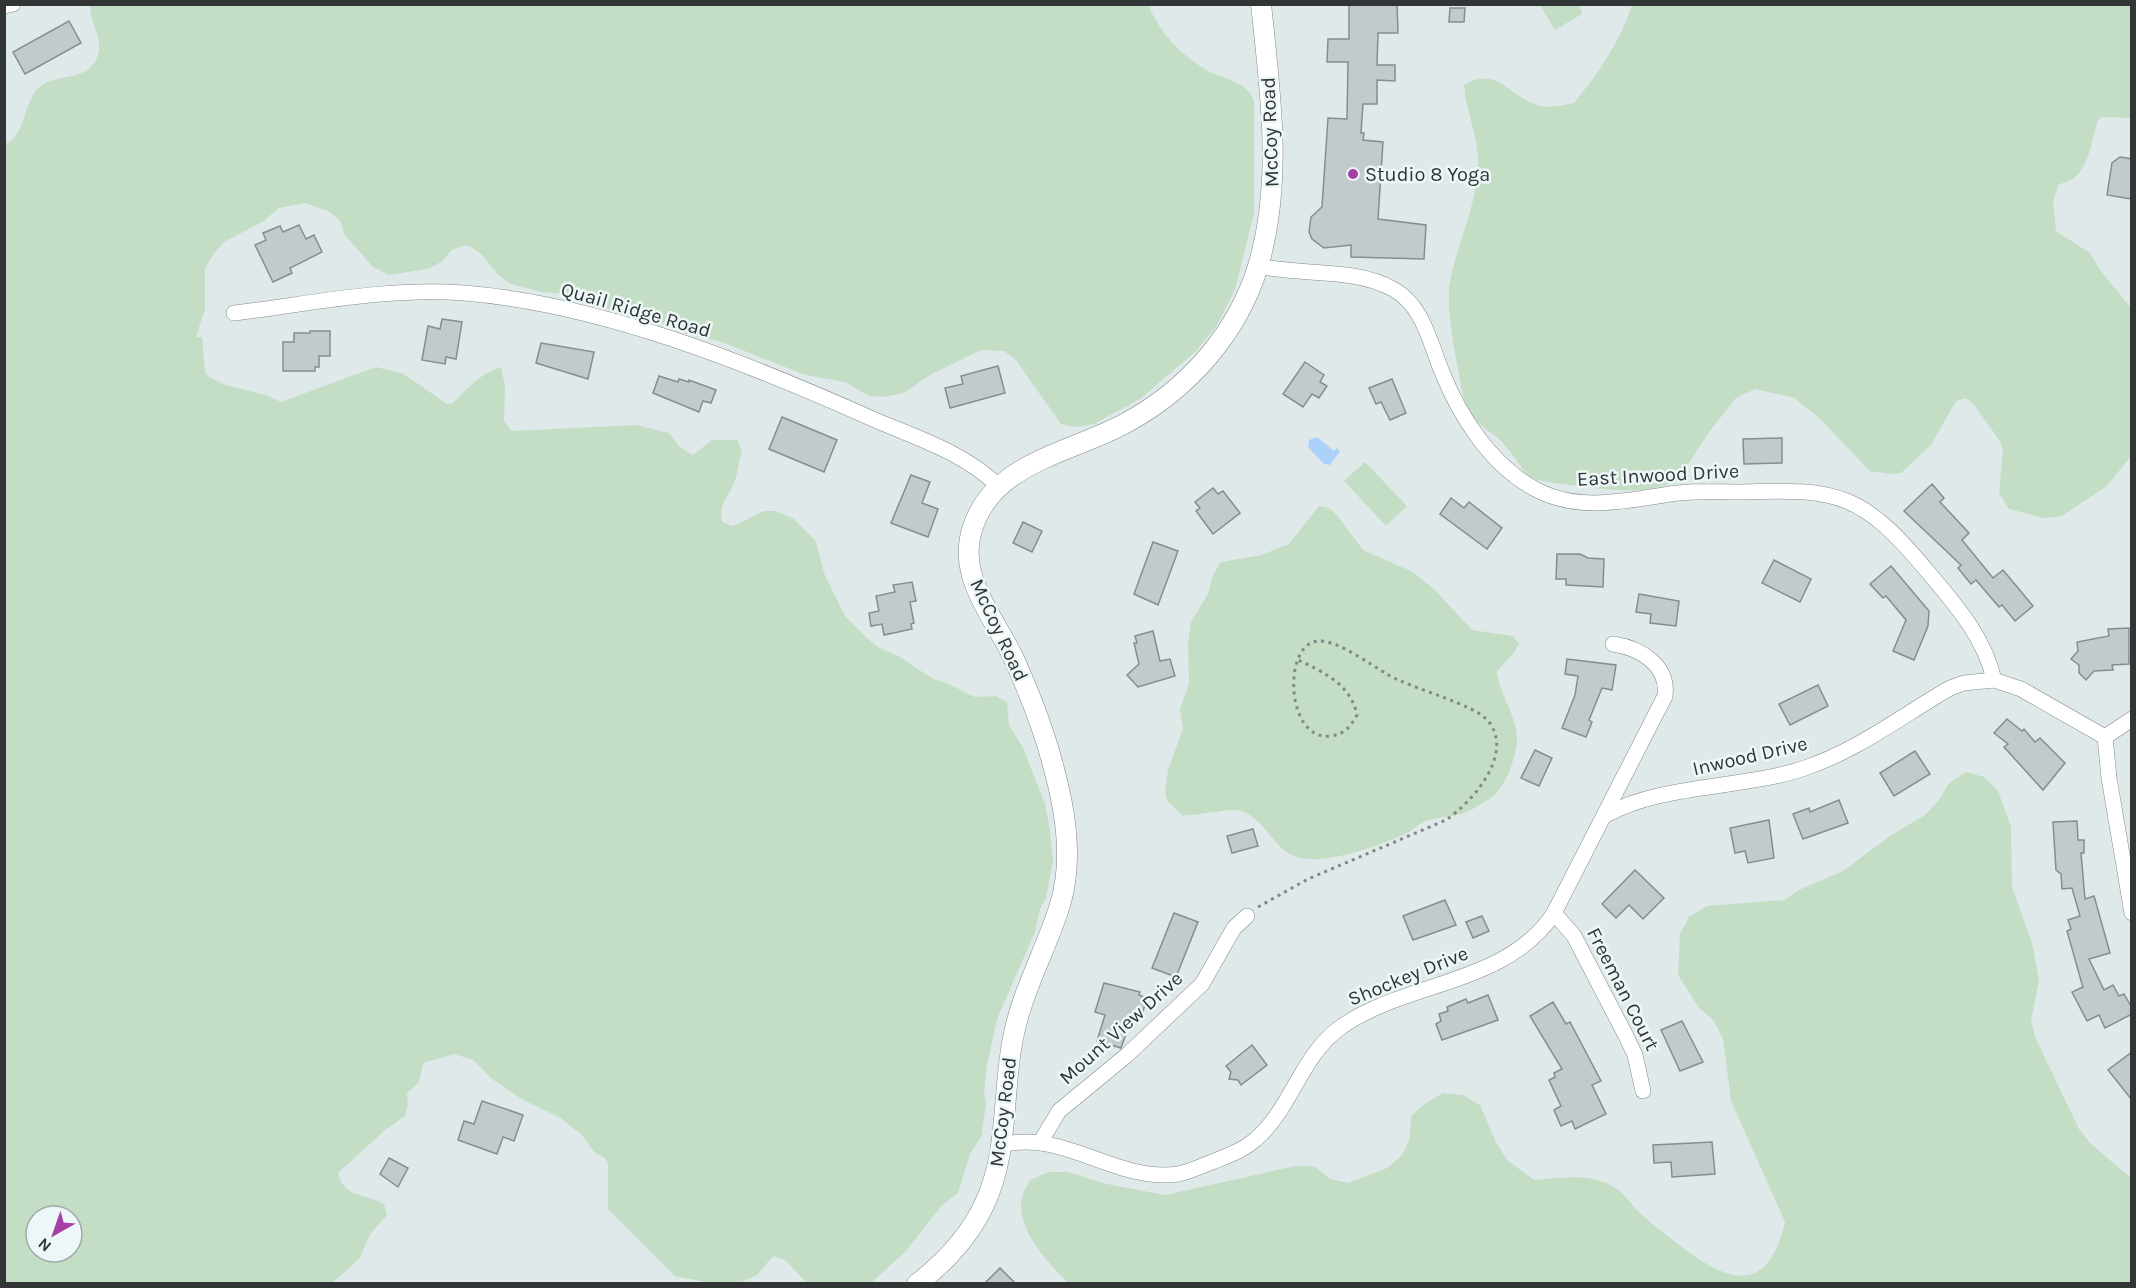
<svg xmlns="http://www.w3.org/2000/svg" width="2136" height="1288" viewBox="0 0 2136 1288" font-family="Karla,sans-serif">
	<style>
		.green { fill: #c4dec6; fill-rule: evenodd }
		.water { fill: #acd2fc }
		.building { fill: #c2cacd; stroke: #858d90; stroke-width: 1.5 }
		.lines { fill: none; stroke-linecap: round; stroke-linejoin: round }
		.minor-casing { stroke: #828a8a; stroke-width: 16 }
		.tertiary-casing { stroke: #828a8a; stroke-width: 21 }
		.path { stroke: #828888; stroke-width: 3; stroke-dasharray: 3 4.5; stroke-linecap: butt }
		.minor { stroke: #fff; stroke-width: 15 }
		.tertiary { stroke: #fff; stroke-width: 20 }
		.poi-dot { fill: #a540a4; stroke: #edf7f7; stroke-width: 2 }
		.labels { text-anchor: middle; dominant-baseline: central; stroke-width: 5; stroke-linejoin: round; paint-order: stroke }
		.street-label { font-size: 20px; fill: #323535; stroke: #edf7f7 }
		.poi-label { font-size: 20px; fill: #323535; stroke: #edf7f7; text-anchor: start }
	</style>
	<rect width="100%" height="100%" fill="#e0e9ea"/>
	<g class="green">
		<path d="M90,4l1058,1c12,27 30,47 55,63 17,11 43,12 51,32v113l-19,77 -19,37 -21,25 -55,47 -46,25 -20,3 -13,-3 -46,-65 -11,-8 -23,-1 -51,25 -26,18 -21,4 -14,-1 -24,-14 -40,-7 -86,-34 -29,-6 -33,-14 -32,-5 -49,-21 -34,-3 -31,-8 -12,-8 -18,-22 -10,-7 -6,-2 -13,5 -11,12 -13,7 -39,6 -16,-8 -28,-32 -5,-14 -10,-9 -25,-9 -26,5 -15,13 -40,21 -9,10 -10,16v41l-9,28h6l3,34 4,6 17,8 40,10 15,7 95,-35 28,7 43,30 6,-1c15,-16 27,-29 48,-36l4,19 -1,35 8,10 124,-6 33,8 11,14 13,8 19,-15h25l5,11c-4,10 -3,19 -7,29 -5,17 -17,21 -13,42l11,4 30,-15h13l18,8 22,22 8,32 21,43 21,21 12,10 22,10 33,22 14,4 28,14 21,-1 11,6 2,23 14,23 22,56 5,27 3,30 -7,37 -6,11 -5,23 -38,87 -10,46 -3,27 2,13 -5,32 -11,17 -12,39 -16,12 -36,46 -35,32h-64l-22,-23 -12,-4 -16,19 -18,8h-28l-36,-7 -67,-67v-45l-3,-6 -12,-7 -11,-16 -23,-18 -36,-17 -31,-21 -19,-19 -19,-6 -31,9 -4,19 -12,11 1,12 -3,11 -21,15 -46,42c6,25 26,20 46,31l3,11 -16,18 -12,26 -27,24h-327v-1139c21,-7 18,-45 36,-58 18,-13 45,-4 56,-28 8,-20 -8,-34 -7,-54zM36,1216h36v36h-36z"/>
		<polygon points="1540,5 1579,5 1582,14 1555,30"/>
		<path d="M1632,5h499v113l-29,-1 -4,3c-8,24 -9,60 -39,64l-6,17 3,30 34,22 10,17 31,38v148l-24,30 -45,30 -19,2 -34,-9 -10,-16 4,-42 -3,-10 -25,-35 -9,-8 -10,3 -25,44 -30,28 -10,1 -21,-3 -51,-53 -25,-20 -39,-9 -19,9 -27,34 -31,48c-33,17 -73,9 -107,5 -57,-6 -37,-9 -71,-45 -10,-9 -23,-16 -30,-27 -8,-13 -9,-30 -12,-44 -4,-21 -11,-61 -9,-81 6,-42 28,-80 29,-123 1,-27 -12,-53 -14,-80 35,-21 47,15 77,21 11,2 22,-1 33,-3 25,-31 46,-61 58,-98z"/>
		<polygon points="1365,462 1407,506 1386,526 1344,481"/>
		<path d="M1319,506l10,2 8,7 26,35 50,22 21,17 38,41 41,6 6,8 -6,10 -16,17c2,25 25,50 19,78 -4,17 -10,36 -24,48 -8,5 -19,13 -28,16 -12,5 -27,3 -40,9 -7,3 -12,9 -19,12 -26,12 -77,30 -105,24 -26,-5 -33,-39 -59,-47 -10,-4 -45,6 -59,4l-15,-14 -2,-9 3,-22 15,-41 -3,-20 9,-25 -1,-40 3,-22 17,-28 5,-19 8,-13 40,-7 28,-11z"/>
		<path d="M1966,772l18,5 14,14 13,36 1,60 20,56 7,37 -8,41 5,18 43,90 12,15 40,34v105l-1062,1c-21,-22 -50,-51 -48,-83 1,-7 6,-15 9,-21l19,-8h19l39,12 58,11 130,-29h19l16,13 19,4 38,-15 15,-13 8,-17 1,-22 15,-13 17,-10 20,2 17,10 16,37 11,18 27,20c24,-2 54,-7 76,5 13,6 20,18 30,28 14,14 31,25 46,37 51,38 83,38 99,-28l-54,-121 -8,-62 -9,-18 -15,-13 -21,-33 2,-41 9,-17 18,-11 77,-6 17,-11 42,-18 47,-35 35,-21 14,-15 10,-17z"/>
	</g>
	<polygon class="water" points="1317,437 1334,451 1337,448 1340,451 1330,465 1324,464 1308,447 1309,440"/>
	<g class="building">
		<polygon points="1349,4 1397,4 1398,33 1378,33 1377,65 1395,65 1395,81 1377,80 1377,104 1363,104 1361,133 1364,133 1363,140 1383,142 1378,219 1426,225 1424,259 1351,257 1351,245 1324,248 1312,239 1309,232 1311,217 1322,207 1328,118 1347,119 1348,62 1327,62 1328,39 1349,39"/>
		<polygon points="1450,8 1465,8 1464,22 1449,22"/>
		<polygon points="69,21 81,43 25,74 13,52"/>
		<polygon points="2120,157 2132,159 2132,199 2107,195 2112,163"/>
		<polygon points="299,225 306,239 314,235 322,252 290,268 292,273 273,282 255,245 266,240 263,233 280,226 283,232"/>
		<polygon points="442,319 462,322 456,359 446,357 445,364 422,360 428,326 440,329"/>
		<polygon points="310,331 330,331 330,356 319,356 319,367 315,367 315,371 283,371 283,342 294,342 294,333 310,333"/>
		<polygon points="541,343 594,352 588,379 536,363"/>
		<polygon points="1305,362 1324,375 1320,382 1327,386 1319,398 1312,394 1303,407 1283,394"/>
		<polygon points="998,366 1005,393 950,408 945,388 963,384 961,376"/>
		<polygon points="659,376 678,382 679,379 689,382 689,380 716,390 711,403 703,401 699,412 653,393"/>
		<polygon points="1392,379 1406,413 1390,420 1381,402 1376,404 1369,388"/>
		<polygon points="782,417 837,440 824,472 769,449"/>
		<polygon points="1782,438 1782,463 1744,464 1743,439"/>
		<polygon points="911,475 930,482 922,503 938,509 928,537 891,523"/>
		<polygon points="1932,484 1944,498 1940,502 1969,533 1962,540 1993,578 2003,570 2033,606 2015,621 2002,605 1999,607 1976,580 1971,584 1958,568 1961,565 1904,511"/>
		<polygon points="1213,488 1218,494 1223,491 1240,513 1213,534 1196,511 1200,508 1195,502"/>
		<polygon points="1451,498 1464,508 1469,502 1502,528 1487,549 1440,514"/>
		<polygon points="1023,522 1042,531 1032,552 1013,543"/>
		<polygon points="1153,542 1178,551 1158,605 1134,594"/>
		<polygon points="1557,554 1580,554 1588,558 1604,559 1603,587 1566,585 1566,579 1556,579"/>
		<polygon points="1774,560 1811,579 1800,602 1762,583"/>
		<polygon points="1891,566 1929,611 1928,626 1914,660 1893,651 1906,620 1886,596 1883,598 1870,584"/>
		<polygon points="912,582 916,601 910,602 914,623 911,624 912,629 884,635 882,624 871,626 869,613 879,611 876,596 895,592 893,585"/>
		<polygon points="1639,594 1679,601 1676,626 1650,623 1651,614 1636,612"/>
		<polygon points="2129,628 2129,664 2112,665 2113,670 2094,671 2086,680 2079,673 2079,665 2071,659 2078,651 2077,642 2109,636 2108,629"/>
		<polygon points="1153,631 1160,661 1170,659 1175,676 1138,687 1127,675 1139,664 1134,643 1137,643 1135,636"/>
		<polygon points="1567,659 1616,665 1612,690 1602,688 1589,720 1592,722 1586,737 1562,728 1575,695 1578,676 1565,674"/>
		<polygon points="1818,685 1828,706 1790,725 1779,704"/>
		<polygon points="2007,719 2022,731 2024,729 2035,742 2040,738 2065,763 2043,790 2004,747 2008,744 1994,733"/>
		<polygon points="1535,750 1552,758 1539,786 1521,778"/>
		<polygon points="1915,751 1930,774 1894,796 1880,773"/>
		<polygon points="1839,800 1848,823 1803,839 1793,814 1809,808 1810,812"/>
		<polygon points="1769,820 1774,858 1748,863 1745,851 1735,853 1730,828"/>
		<polygon points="2077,821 2078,840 2084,840 2084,853 2081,853 2085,899 2094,896 2110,953 2089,959 2104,990 2113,985 2119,996 2124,994 2132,1008 2132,1014 2105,1028 2099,1015 2087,1021 2072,992 2083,987 2082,984 2067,931 2071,929 2068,920 2080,916 2072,888 2062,889 2061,874 2056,870 2053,822"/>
		<polygon points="1253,829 1258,846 1232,853 1227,836"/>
		<polygon points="1635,870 1664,898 1643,919 1629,905 1616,918 1602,904"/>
		<polygon points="1445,900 1456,925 1413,940 1403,916"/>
		<polygon points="1174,913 1198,922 1176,977 1152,968"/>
		<polygon points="1482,916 1489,931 1473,938 1466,922"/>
		<polygon points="1104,983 1140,992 1139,995 1147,998 1141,1018 1133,1015 1121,1048 1097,1041 1105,1015 1095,1012"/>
		<polygon points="1488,995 1498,1020 1442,1040 1436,1024 1441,1021 1439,1014 1448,1011 1447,1007 1466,999 1468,1003"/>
		<polygon points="1553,1002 1566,1024 1570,1022 1601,1081 1592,1085 1606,1114 1575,1129 1572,1121 1561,1126 1554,1110 1561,1106 1549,1080 1555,1077 1554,1073 1562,1069 1530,1016"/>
		<polygon points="1682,1021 1703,1062 1680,1071 1661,1030"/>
		<polygon points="1252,1045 1267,1065 1241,1085 1238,1080 1229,1079 1231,1072 1226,1066"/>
		<polygon points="2132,1052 2132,1100 2108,1070"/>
		<polygon points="482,1101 523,1115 514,1141 503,1137 497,1154 458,1140 464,1121 474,1124"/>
		<polygon points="1712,1142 1715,1174 1672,1177 1671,1162 1654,1163 1653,1145"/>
		<polygon points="389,1158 408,1168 398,1187 380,1174"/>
		<polygon points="1000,1268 1016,1284 984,1284"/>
	</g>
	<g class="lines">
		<g class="minor-casing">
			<g id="minor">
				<polyline points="4,6 13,4"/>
				<path d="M1258,266c43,10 95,1 135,23 30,16 37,54 49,83 18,45 49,93 93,117 40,22 86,13 129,6 25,-5 51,-3 76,-3 100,-4 123,2 188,80 27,32 57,66 66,108l27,9 84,48"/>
				<path d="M234,313c75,-9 154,-26 230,-20 138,11 286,71 411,127 42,18 90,33 123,66"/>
				<polyline points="2105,737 2109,778 2132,913"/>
				<polyline points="2105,737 2132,719"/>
				<path d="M1606,815c56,-31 134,-26 196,-46 55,-18 98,-52 148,-81l14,-5 30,-3"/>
				<polyline points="1554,913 1574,936 1627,1038 1635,1055 1643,1091"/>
				<polyline points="1041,1141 1059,1111 1127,1055 1202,984 1234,928 1247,916"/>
				<path d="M1001,1145c63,-16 115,38 177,29 11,-2 23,-8 34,-12 15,-6 32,-12 44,-23 36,-31 45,-84 85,-112 65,-46 166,-42 213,-114l111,-217c4,-31 -25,-48 -52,-52"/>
			</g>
		</g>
		<g class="tertiary-casing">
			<path id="tertiary" d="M917,1284c27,-21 52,-47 67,-79 25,-51 18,-112 29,-167 9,-47 33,-88 47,-133 13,-42 6,-91 -5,-132 -9,-38 -24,-76 -40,-112 -17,-38 -54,-78 -45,-123 15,-74 98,-84 154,-114 64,-34 115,-92 135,-161 24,-85 11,-172 2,-259"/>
		</g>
		<path class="path" d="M1258,907l50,-28 138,-59c26,-18 68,-65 43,-98 -13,-18 -78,-33 -102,-48 -16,-9 -51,-35 -69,-33 -36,3 -32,100 12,95 14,-1 20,-9 27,-21 -6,-30 -33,-43 -59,-55"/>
		<use href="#minor" class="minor"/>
		<use href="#tertiary" class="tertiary"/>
	</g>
	<circle class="poi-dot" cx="1353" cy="174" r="6"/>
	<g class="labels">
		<g class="street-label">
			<text transform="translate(1270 132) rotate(-92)">McCoy Road</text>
			<text transform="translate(636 310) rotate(16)">Quail Ridge Road</text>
			<text transform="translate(1658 475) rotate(-3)">East Inwood Drive</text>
			<text transform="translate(999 630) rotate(65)">McCoy Road</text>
			<text transform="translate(1750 756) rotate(-13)">Inwood Drive</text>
			<text transform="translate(1408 976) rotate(-22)">Shockey Drive</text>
			<text transform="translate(1623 989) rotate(63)">Freeman Court</text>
			<text transform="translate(1121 1028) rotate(-42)">Mount View Drive</text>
			<text transform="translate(1003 1112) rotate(-83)">McCoy Road</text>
		</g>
		<g class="poi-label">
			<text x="1365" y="174">Studio 8 Yoga</text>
		</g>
	</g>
	<rect width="2136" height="1288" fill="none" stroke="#323535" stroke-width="12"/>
	<g transform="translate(54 1234) rotate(220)"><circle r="28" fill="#edf7f7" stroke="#a2a9a9" stroke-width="1.5"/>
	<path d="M0-4.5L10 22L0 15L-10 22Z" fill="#a540a4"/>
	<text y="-9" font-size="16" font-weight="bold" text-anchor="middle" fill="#323535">N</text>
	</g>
</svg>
